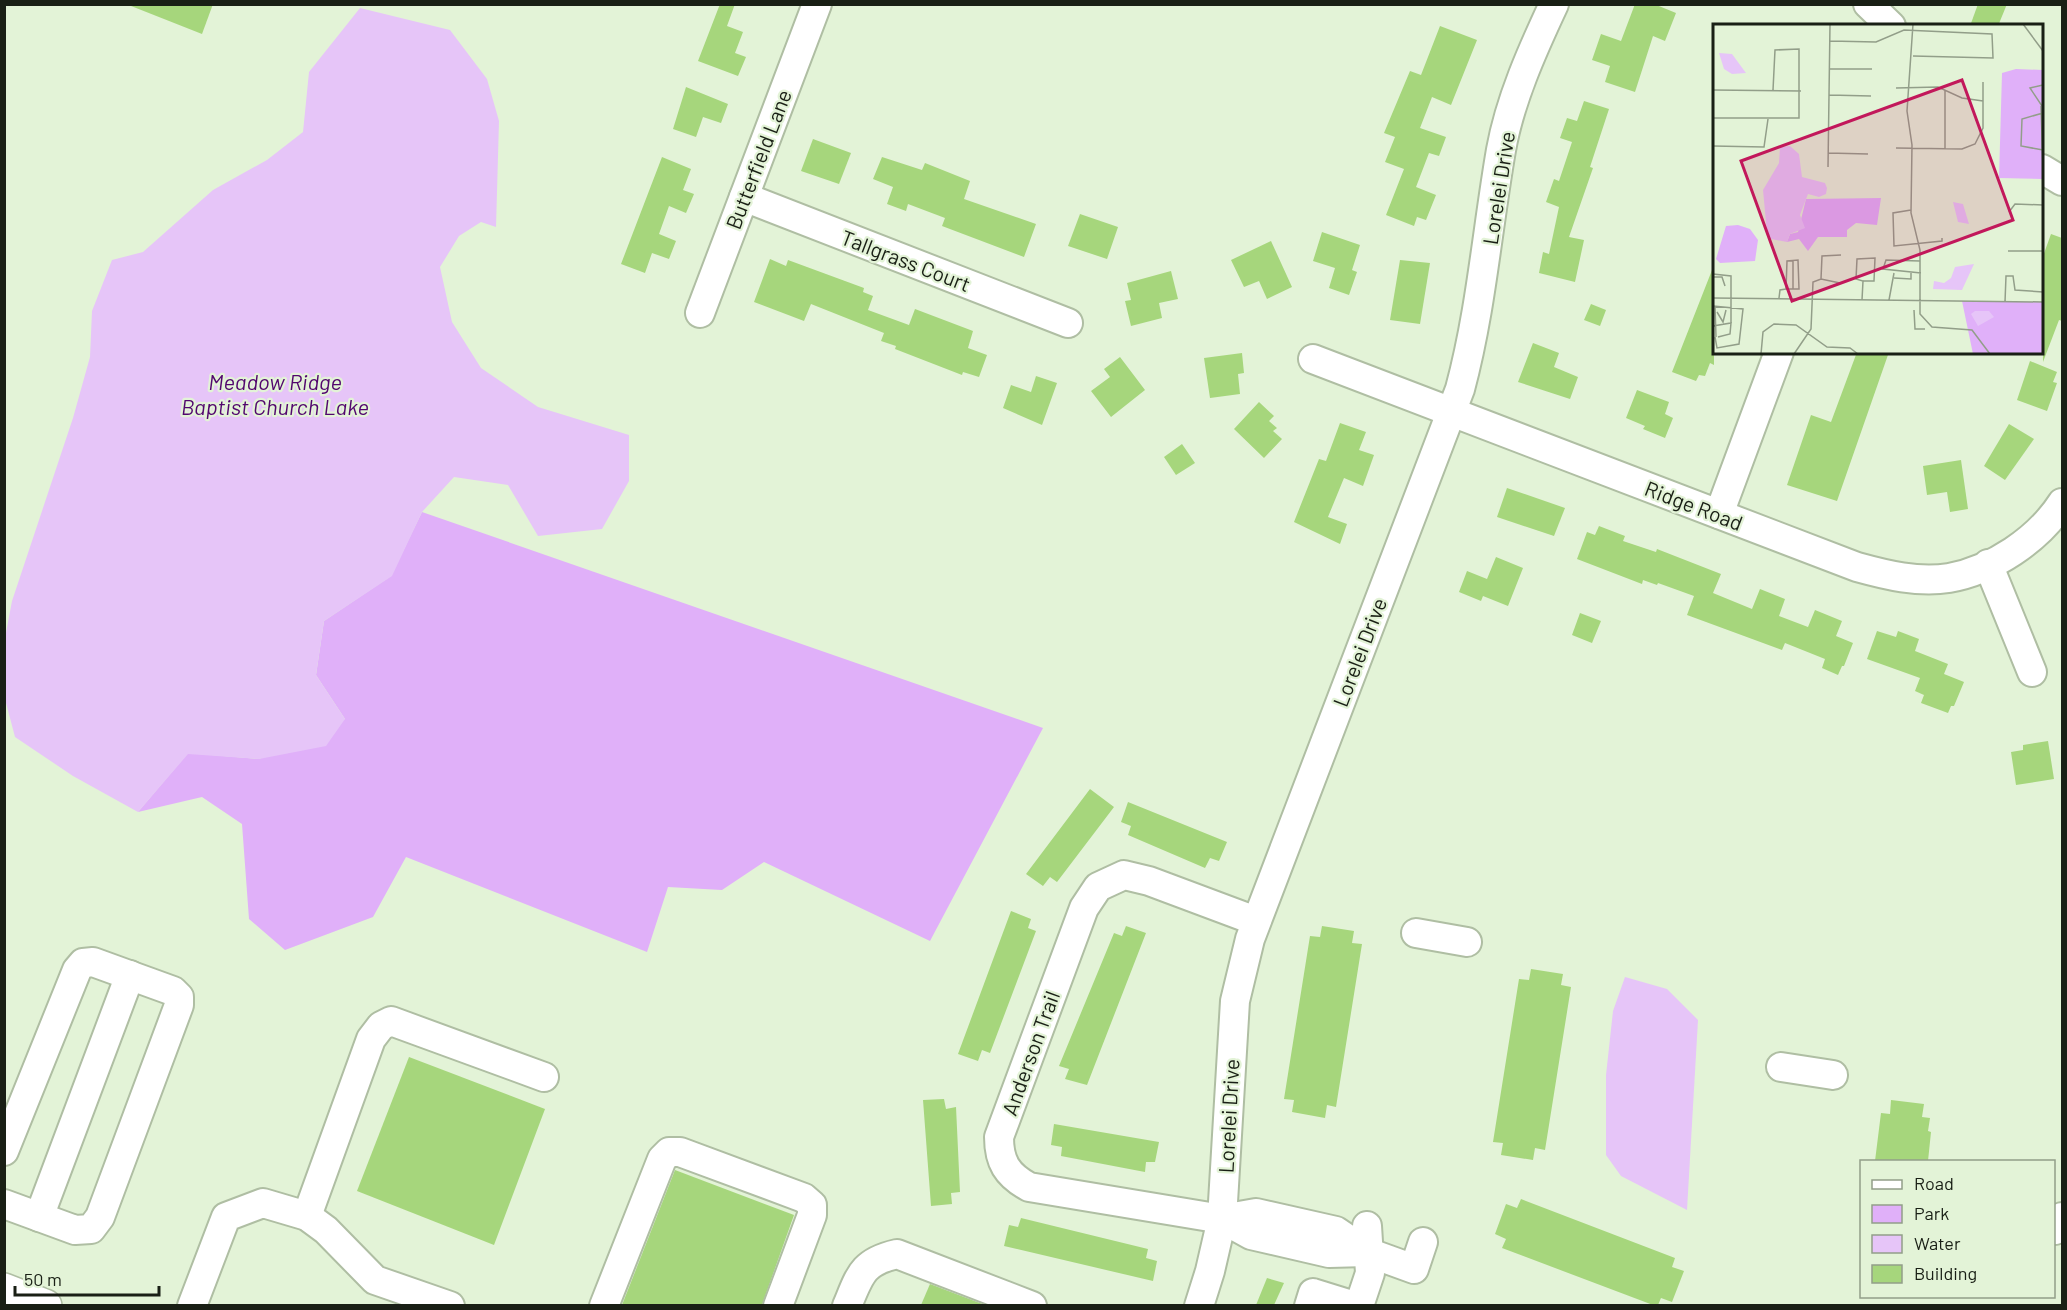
<svg xmlns="http://www.w3.org/2000/svg" width="2067" height="1310" viewBox="0 0 2067 1310" font-family="Barlow,sans-serif">
	<style>
		.green { fill: #e0b0f9 }
		.water { fill: #e6c5f8 }
		.building { fill: #a6d67c }
		.lines { fill: none; stroke-linecap: round; stroke-linejoin: round }
		.minor-casing { stroke: #afbea3; stroke-width: 32 }
		.major-casing { stroke: #afbea3; stroke-width: 36 }
		.minor { stroke: #fff; stroke-width: 28 }
		.major { stroke: #fff; stroke-width: 33 }
		.labels { text-anchor: middle; dominant-baseline: central; stroke-width: 4.5; stroke-linejoin: round; paint-order: stroke }
		.street-label { font-size: 21px; fill: #191f15; stroke: #e3f3d7 }
		.water-label { font-size: 22px; font-style: italic; fill: #52066e; stroke: #e3f3d7 }
		.inset-road { fill: none; stroke: #929e89; stroke-width: 1.5 }
		.view { fill: #c2185b; fill-opacity: 0.15; stroke: #c2185b; stroke-width: 3 }
		.inset-edge { fill: none; stroke: #191f15; stroke-width: 3 }
	</style>
	<rect width="100%" height="100%" fill="#e3f3d7"/>
	<polygon class="green" points="422,512 1043,728 930,941 764,862 722,890 668,887 647,952 406,857 373,917 285,950 249,919 242,824 202,797 138,812 188,753 259,759 345,719 316,675 324,621 391,576"/>
	<g class="water">
		<polygon points="360,8 450,30 487,79 499,121 496,227 481,222 459,236 440,267 452,322 481,368 538,407 629,435 629,481 602,529 538,536 508,485 454,477 422,512 392,576 324,621 316,675 345,719 326,746 259,759 188,754 138,812 73,776 15,737 5,699 5,638 12,601 73,418 90,357 92,311 112,260 143,252 213,190 267,160 303,132 309,72"/>
		<polygon points="1625,977 1667,989 1698,1020 1687,1210 1621,1176 1606,1155 1606,1075 1613,1011"/>
	</g>
	<g class="building">
		<polygon points="126,4 213,4 202,34"/>
		<polygon points="720,4 735,4 727,26 743,32 735,53 746,57 738,76 698,61"/>
		<polygon points="1635,4 1654,4 1676,13 1665,41 1653,36 1635,92 1605,82 1610,66 1592,60 1601,34 1621,41"/>
		<polygon points="1978,4 2007,4 1998,26 1970,26"/>
		<polygon points="1440,26 1477,40 1451,105 1432,97 1420,128 1446,137 1439,156 1429,153 1416,187 1436,195 1426,220 1417,217 1414,226 1386,215 1404,169 1385,162 1395,137 1384,133 1410,71 1421,75"/>
		<polygon points="686,87 728,104 721,123 703,117 696,137 673,129"/>
		<polygon points="1584,101 1609,109 1590,167 1593,168 1569,237 1584,240 1575,282 1539,273 1543,252 1549,254 1559,207 1546,202 1554,179 1559,181 1572,142 1560,138 1567,118 1577,121"/>
		<polygon points="813,139 851,153 839,184 801,171"/>
		<polygon points="662,157 691,169 683,190 694,194 686,213 669,206 659,234 676,241 669,259 652,253 645,273 621,264"/>
		<polygon points="882,157 922,170 925,163 970,181 964,199 1036,224 1024,257 942,226 945,218 908,204 906,211 887,204 893,187 873,179"/>
		<polygon points="1080,214 1118,227 1107,259 1068,246"/>
		<polygon points="1322,232 1360,245 1352,270 1357,272 1349,295 1329,288 1335,268 1313,261"/>
		<polygon points="2051,234 2062,238 2062,321 2059,320 2043,362 2042,259"/>
		<polygon points="1271,241 1292,287 1267,299 1259,281 1244,287 1231,260"/>
		<polygon points="770,259 786,266 788,260 864,288 863,292 873,296 868,310 909,325 915,309 973,331 968,348 987,355 979,377 963,372 962,375 895,349 896,346 881,341 884,333 811,304 804,321 754,302"/>
		<polygon points="1400,260 1430,263 1420,324 1390,320"/>
		<polygon points="1714,265 1714,365 1710,363 1705,376 1699,375 1696,381 1672,372"/>
		<polygon points="1171,271 1178,299 1159,303 1162,318 1131,326 1125,301 1131,300 1127,283"/>
		<polygon points="1591,304 1606,310 1600,326 1584,320"/>
		<polygon points="1533,343 1559,353 1554,367 1578,377 1570,399 1518,382"/>
		<polygon points="1857,352 1889,352 1837,501 1787,485 1811,415 1831,422"/>
		<polygon points="1242,353 1244,373 1238,374 1240,394 1210,398 1204,358"/>
		<polygon points="1120,357 1145,390 1111,417 1091,391 1110,377 1104,369"/>
		<polygon points="2030,361 2057,372 2053,382 2057,383 2047,411 2017,400"/>
		<polygon points="1036,376 1057,383 1042,425 1003,408 1011,385 1031,392"/>
		<polygon points="1637,390 1669,402 1665,414 1673,418 1665,438 1643,429 1645,426 1626,418"/>
		<polygon points="1259,402 1274,416 1269,421 1277,428 1273,431 1282,439 1264,458 1234,429"/>
		<polygon points="1340,423 1366,432 1359,450 1374,455 1363,486 1344,478 1328,517 1347,524 1340,544 1294,522 1319,459 1326,461"/>
		<polygon points="2009,424 2034,439 2005,480 1984,466"/>
		<polygon points="1182,444 1195,463 1176,475 1164,457"/>
		<polygon points="1961,460 1968,509 1950,512 1947,492 1927,495 1923,466"/>
		<polygon points="1507,488 1565,508 1554,536 1497,517"/>
		<polygon points="1599,526 1625,536 1623,541 1656,552 1657,549 1721,574 1713,593 1752,609 1760,589 1785,599 1779,616 1808,627 1815,610 1842,621 1836,636 1853,643 1844,666 1842,666 1838,675 1822,668 1825,659 1785,643 1782,650 1687,615 1694,596 1658,583 1657,585 1643,580 1642,584 1577,559 1587,532 1595,535"/>
		<polygon points="1496,557 1523,568 1508,606 1483,596 1481,601 1459,592 1467,571 1487,579"/>
		<polygon points="1580,613 1601,621 1592,643 1572,635"/>
		<polygon points="1877,631 1896,637 1898,631 1919,639 1915,651 1948,664 1944,674 1964,682 1954,706 1951,706 1948,713 1921,703 1924,695 1915,691 1920,678 1867,659"/>
		<polygon points="2048,741 2054,779 2016,785 2011,752 2023,750 2023,745"/>
		<polygon points="1090,789 1114,807 1057,882 1050,877 1043,886 1026,874"/>
		<polygon points="1128,802 1227,842 1219,861 1210,858 1205,868 1128,835 1131,826 1121,822"/>
		<polygon points="1011,911 1031,919 1028,928 1036,931 990,1053 982,1050 978,1061 958,1054"/>
		<polygon points="1126,926 1146,933 1087,1085 1065,1079 1069,1069 1059,1066 1114,933 1122,936"/>
		<polygon points="1322,926 1354,931 1352,943 1362,944 1336,1107 1327,1105 1325,1118 1292,1112 1294,1100 1284,1099 1310,936 1320,937"/>
		<polygon points="1531,969 1563,974 1561,985 1571,987 1545,1150 1535,1148 1533,1160 1501,1155 1503,1143 1493,1142 1519,979 1529,980"/>
		<polygon points="409,1057 545,1109 494,1245 357,1191"/>
		<polygon points="944,1099 946,1109 956,1107 960,1192 951,1193 952,1204 931,1206 923,1100"/>
		<polygon points="1891,1100 1924,1104 1922,1117 1930,1118 1928,1131 1931,1132 1928,1161 1875,1161 1881,1113 1890,1114"/>
		<polygon points="1054,1124 1159,1142 1155,1162 1146,1162 1145,1172 1061,1156 1062,1147 1051,1145"/>
		<polygon points="675,1170 794,1215 762,1305 622,1305"/>
		<polygon points="1521,1199 1675,1258 1672,1267 1684,1271 1672,1302 1661,1298 1658,1305 1653,1305 1502,1248 1506,1239 1495,1234 1506,1204 1517,1208"/>
		<polygon points="1021,1218 1148,1249 1146,1258 1157,1261 1153,1281 1004,1246 1009,1225 1018,1227"/>
		<polygon points="1267,1278 1284,1283 1274,1305 1256,1305"/>
		<polygon points="930,1284 985,1305 921,1305"/>
	</g>
	<g class="lines">
		<g class="minor-casing">
			<g id="minor">
				<polyline points="1868,4 1891,26"/>
				<polyline points="2042,169 2062,181"/>
				<polyline points="744,197 1068,323"/>
				<polyline points="700,313 817,4"/>
				<path d="M1313,359l544,208c29,8 61,16 92,11 44,-8 89,-38 113,-75"/>
				<polyline points="1719,514 1779,352"/>
				<polyline points="1988,564 2032,672"/>
				<path d="M1256,921l-107,-40 -25,-6 -26,12 -14,21 -85,229c0,25 8,38 30,50l193,32 29,16 78,18 38,-1"/>
				<polyline points="1416,933 1467,942"/>
				<polyline points="1781,1067 1833,1075"/>
				<polyline points="4,1151 77,970 83,963 93,962 173,991 179,997 179,1005 100,1217 91,1229 75,1230 4,1204"/>
				<polyline points="307,1216 371,1039 381,1026 391,1021 544,1077"/>
				<polyline points="39,1217 130,975"/>
				<polyline points="1222,1219 1256,1213 1336,1231 1367,1252 1414,1269 1423,1242"/>
				<polyline points="2055,1230 2062,1217"/>
				<polyline points="192,1306 226,1217 263,1203 307,1216 326,1230 375,1280 450,1306"/>
				<polyline points="604,1306 662,1159 669,1152 680,1152 804,1198 812,1205 812,1215 778,1306"/>
				<path d="M847,1306c13,-31 15,-44 50,-52l135,52"/>
				<path d="M1199,1306l11,-35 12,-52 13,-218 15,-62 210,-550c21,-78 27,-158 41,-239 9,-50 31,-99 53,-146"/>
				<polyline points="1309,1306 1313,1293 1355,1306"/>
				<polyline points="1359,1306 1370,1273 1367,1226"/>
			</g>
		</g>
		<g class="major-casing">
			<polyline id="major" points="4,1290 45,1306"/>
		</g>
		<use href="#minor" class="minor"/>
		<use href="#major" class="major"/>
	</g>
	<g class="labels">
		<g class="street-label">
			<text transform="translate(758 159) rotate(-69)">Butterfield Lane</text>
			<text transform="translate(1498 188) rotate(-81)">Lorelei Drive</text>
			<text transform="translate(906 260) rotate(21)">Tallgrass Court</text>
			<text transform="translate(1694 505) rotate(21)">Ridge Road</text>
			<text transform="translate(1359 652) rotate(-69)">Lorelei Drive</text>
			<text transform="translate(1030 1053) rotate(-70)">Anderson Trail</text>
			<text transform="translate(1228 1116) rotate(-87)">Lorelei Drive</text>
		</g>
		<g class="water-label">
			<text x="275" y="381">Meadow Ridge<tspan x="275" dy="25">Baptist Church Lake</tspan></text>
		</g>
	</g>
	<g transform="translate(1713 24)">
		<rect width="330" height="330" fill="#e3f3d7"/>
		<path d="M303,45l27,1v109l-44,-1 3,-105zM168,174l-4,27 -21,-2 -9,7v7h-29l-10,14 -9,-12 -12,3 3,-8 8,-2 8,-33zM25,201l12,4 8,11 -3,21 -35,2 -4,-4 10,-33zM249,277l81,1v52h-70z" fill="#e0b0f9"/>
		<path d="M6,29l13,1 14,19 -14,1 -8,-5zM77,122l9,8 3,23 23,6 2,5 -1,6 -7,3 -11,-3 -8,21 5,13 -15,6 -3,8 -16,-3 -4,-6 -4,-43 16,-27 1,-16zM240,178l10,2 6,20 -11,-2zM261,240l-12,26 -29,-1 1,-8 10,2 7,-5 4,-11zM262,287h14l5,6 -16,9 -7,-12z" fill="#e6c5f8"/>
		<path class="inset-road" d="M200,0l-6,87 5,34 -1,68 9,37v64l12,13 40,3 18,24M310,0l20,27M117,17l46,1 28,-12 88,4 1,24 -80,-2M117,45h42M183,64l42,-1 24,11 21,3M0,66l88,1M116,71l42,1M328,82l2,63M329,82l-12,-18 13,-3M330,89l-21,6 -1,27 22,4M0,94h86v-69l-24,1 -2,40M0,122l51,1 4,-28M183,124l66,1 13,-5 8,-16v-46M232,125v-59M115,129l40,1M115,143l2,-143M198,186l-18,3 1,33 48,-5v-3M296,188l6,-8 28,1M295,227h35M207,237l-34,-1 -3,9 38,4M0,250l18,2v47M0,253h9l3,9M181,254l17,1v-6M108,255l1,-23 19,-1M80,265v-29M0,274l330,4M66,274l1,-8 6,-1h13l-1,-29 -11,1 -1,28M149,276l1,-19 -7,-2 1,-20 18,-1 -1,23h-11M176,276l5,-27M292,278l1,-26h7l2,14 28,2M0,282l30,3 -4,35 -22,4 -2,-11M2,282l1,31M201,286l1,19h10M4,288l6,10 3,-12M0,302l18,-3 -1,11 -12,3M48,330l2,-22 11,-8 22,1 31,22 23,1 8,6M81,330l17,-25 2,-47 8,-3 19,4"/>
		<path class="view" d="M249,56l51,140 -221,81 -51,-140z"/>
		<rect width="330" height="330" class="inset-edge"/>
	</g>
	<rect width="2067" height="1310" fill="none" stroke="#191f15" stroke-width="12"/>
	<rect x="1860" y="1160" width="195" height="138" fill="#e3f3d7" stroke="#929e89" stroke-width="1.5"/>
	<rect x="1872" y="1180" width="30" height="9" fill="#ffffff" stroke="#929e89" stroke-width="1.5"/>
	<text x="1914" y="1190" font-size="18" fill="#191f15">Road</text>
	<rect x="1872" y="1205" width="30" height="18" fill="#e0b0f9" stroke="#929e89" stroke-width="1.5"/>
	<text x="1914" y="1220" font-size="18" fill="#191f15">Park</text>
	<rect x="1872" y="1235" width="30" height="18" fill="#e6c5f8" stroke="#929e89" stroke-width="1.5"/>
	<text x="1914" y="1250" font-size="18" fill="#191f15">Water</text>
	<rect x="1872" y="1265" width="30" height="18" fill="#a6d67c" stroke="#929e89" stroke-width="1.5"/>
	<text x="1914" y="1280" font-size="18" fill="#191f15">Building</text>
	<path d="M15 1286v9h144v-9" fill="none" stroke="#191f15" stroke-width="3"/>
	<text x="24" y="1286" font-size="18" fill="#191f15" stroke="#e3f3d7" stroke-width="4.5" paint-order="stroke">50 m</text>
</svg>
